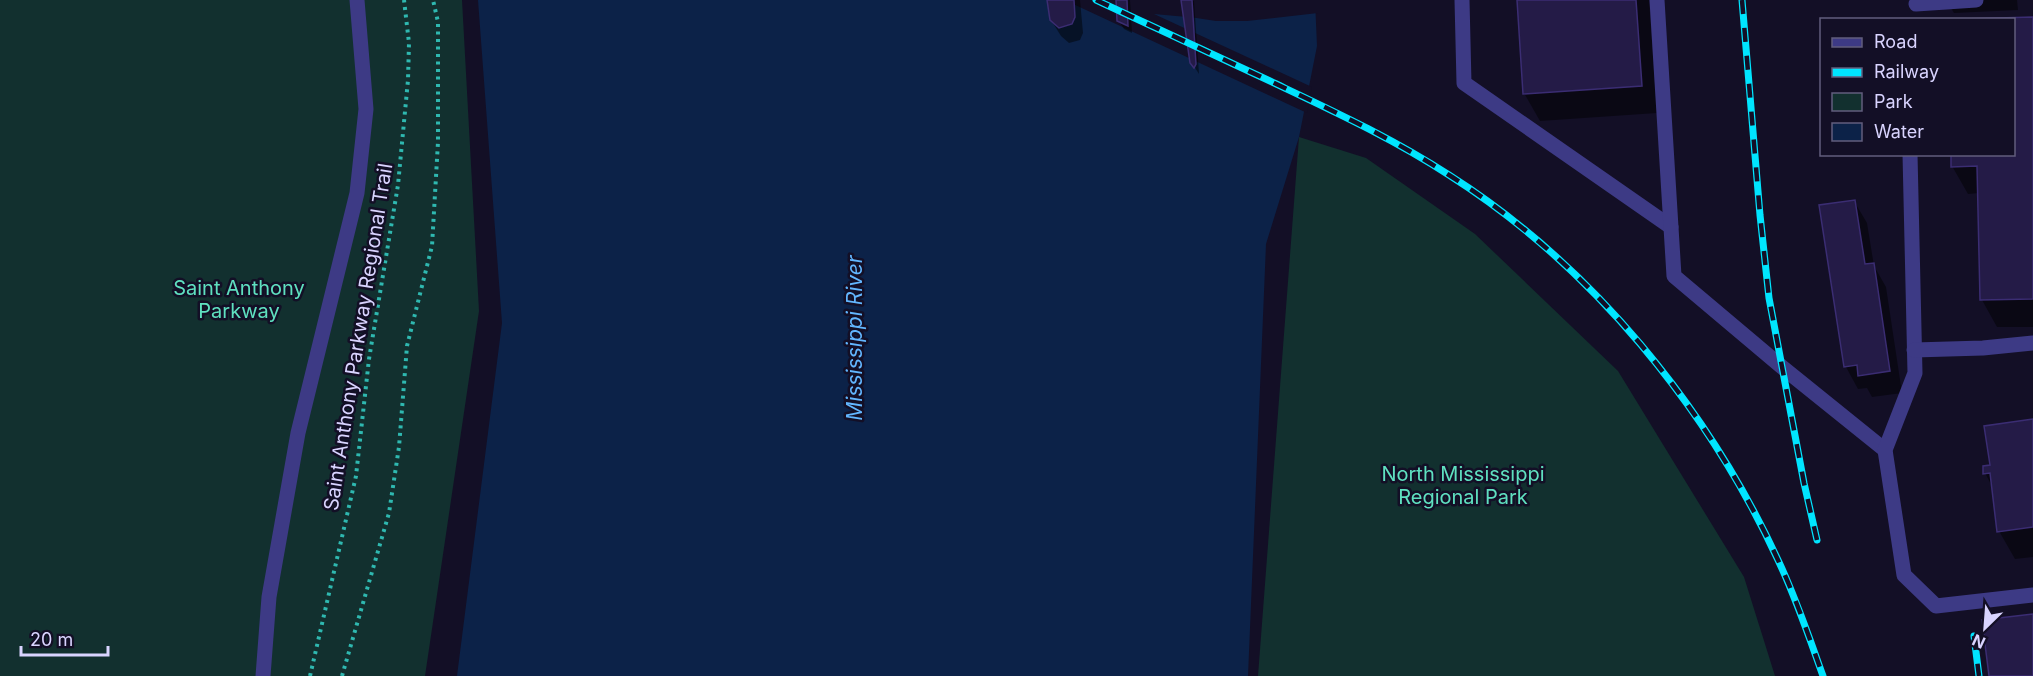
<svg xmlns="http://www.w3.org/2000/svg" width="2033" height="676" viewBox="0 0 2033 676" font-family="Inter,sans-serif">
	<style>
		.green { fill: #12302f }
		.water { fill: #0c2248 }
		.pier { fill: #130f26 }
		.shadow { fill: #0007 }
		.building { fill: #241b47; stroke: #3b2d73; stroke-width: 1.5 }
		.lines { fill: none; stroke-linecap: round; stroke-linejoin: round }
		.path { stroke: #2fb8b0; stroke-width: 4; stroke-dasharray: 3 4.5; stroke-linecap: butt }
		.service { stroke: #3d3a85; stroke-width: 15 }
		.tertiary { stroke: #3d3a85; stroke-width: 15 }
		.rail-casing { stroke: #00e5ff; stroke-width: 7 }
		.rail { stroke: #130f26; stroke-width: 4.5; stroke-dasharray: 14; stroke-linecap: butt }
		.labels { text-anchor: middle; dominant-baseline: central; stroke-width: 5; stroke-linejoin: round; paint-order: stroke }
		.park-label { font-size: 20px; fill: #5fe0c0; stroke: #130f26 }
		.street-label { font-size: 20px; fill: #d9d4ff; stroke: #130f26 }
		.water-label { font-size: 21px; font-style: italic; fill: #62b6ff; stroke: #130f26 }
	</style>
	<rect width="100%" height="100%" fill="#130f26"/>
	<g class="green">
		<polygon points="0,0 462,0 479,311 425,676 0,676"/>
		<polygon points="1299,137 1366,158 1475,234 1618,371 1744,577 1775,676 1258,676"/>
	</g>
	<polygon class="water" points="478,0 1047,0 1050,20 1059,28 1072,24 1075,17 1074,0 1181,0 1194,67 1196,64 1192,0 1315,0 1317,46 1299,137 1266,244 1248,676 457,676 502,323"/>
	<g class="pier">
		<polygon points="1071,0 1184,0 1187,17 1154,14 1312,87 1307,113 1071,3"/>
		<polygon points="1189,0 1318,0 1318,13 1247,21 1216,21 1190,17"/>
	</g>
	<g class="shadow">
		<polygon points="1049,0 1080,0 1083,33 1080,40 1069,43 1061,36 1051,20"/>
		<polygon points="1118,0 1130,0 1132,33 1124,29 1119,21"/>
		<polygon points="1183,0 1194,1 1199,74 1192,63"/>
		<polygon points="1518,0 1649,0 1657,113 1540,121 1524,93"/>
		<polygon points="1946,0 2017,0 2018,10 1954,13"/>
		<polygon points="2033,19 2033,327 1997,327 1982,300 1979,193 1968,194 1952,166 2014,154 2014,20"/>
		<polygon points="1854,201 1867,223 1874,266 1886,287 1902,393 1872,397 1867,388 1858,389 1846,367"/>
		<polygon points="2033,421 2033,557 2015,559 1999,531 1993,488 1985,473"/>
	</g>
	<g class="building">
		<polygon points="1047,0 1074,0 1075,17 1072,24 1059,28 1050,20"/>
		<polygon points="1116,0 1127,0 1128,26 1117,21"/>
		<polygon points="1181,0 1192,0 1196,64 1194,68 1190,63"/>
		<polygon points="1517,0 1636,0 1642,86 1523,94"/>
		<polygon points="2033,17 2033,299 1980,300 1977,166 1951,167 1951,154 2014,154 2014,20 1962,19"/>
		<polygon points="1855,200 1865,264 1874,263 1890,371 1858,376 1857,365 1844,367 1819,205"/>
		<polygon points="2033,419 2033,527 1997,532 1990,473 1983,474 1983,466 1990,465 1984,426"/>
		<polygon points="2033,614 2033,676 1989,676 1982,620"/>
	</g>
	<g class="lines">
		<g class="path">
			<polyline points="310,676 356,476 369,359 398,185 408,80 409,43 404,0"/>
			<polyline points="342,676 389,513 399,447 407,346 432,246 438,142 438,22 433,0"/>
		</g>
		<g class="service">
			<polyline points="1462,0 1464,83 1671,227"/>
			<polyline points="1657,0 1674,276 1782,367 1885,450"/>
			<polyline points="1916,4 1976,0"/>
			<polyline points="1910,154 1915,373 1885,450 1904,575 1936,606 2033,595"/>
			<polyline points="1914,350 1983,348 2033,343"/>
		</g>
		<polyline class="tertiary" points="263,676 269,597 298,433 357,193 366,109 357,0"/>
		<g class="rail-casing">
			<g id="rail">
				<path d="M1096,0c58,27 116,54 174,81 61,29 122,57 179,94 142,90 259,233 329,385 18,38 31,77 45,116"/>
				<polyline points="1742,0 1760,215 1769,298 1804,483 1817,540"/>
				<polyline points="1974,636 1979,676"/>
			</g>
		</g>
		<use href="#rail" class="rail"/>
	</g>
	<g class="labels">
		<g class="park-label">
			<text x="239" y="288">Saint Anthony<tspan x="239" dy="23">Parkway</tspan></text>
			<text x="1463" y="474">North Mississippi<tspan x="1463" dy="23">Regional Park</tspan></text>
		</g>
		<g class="street-label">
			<text transform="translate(358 337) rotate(-81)">Saint Anthony Parkway Regional Trail</text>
		</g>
		<g class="water-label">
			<text transform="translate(854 338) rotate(-90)">Mississippi River</text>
		</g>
	</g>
	<rect x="1820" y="18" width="195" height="138" fill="#130f26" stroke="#625e7d" stroke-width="1.5"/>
	<rect x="1832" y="38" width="30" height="9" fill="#3d3a85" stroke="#625e7d" stroke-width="1.5"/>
	<text x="1874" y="48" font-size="18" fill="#d9d4ff">Road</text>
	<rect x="1832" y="68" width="30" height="9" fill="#00e5ff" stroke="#625e7d" stroke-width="1.5"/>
	<text x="1874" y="78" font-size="18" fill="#d9d4ff">Railway</text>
	<rect x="1832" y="93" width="30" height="18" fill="#12302f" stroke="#625e7d" stroke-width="1.5"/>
	<text x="1874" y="108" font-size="18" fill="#d9d4ff">Park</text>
	<rect x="1832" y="123" width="30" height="18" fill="#0c2248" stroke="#625e7d" stroke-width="1.5"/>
	<text x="1874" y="138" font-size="18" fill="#d9d4ff">Water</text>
	<g transform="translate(1985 628) rotate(205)" stroke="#130f26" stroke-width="4.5" paint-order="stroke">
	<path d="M0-4.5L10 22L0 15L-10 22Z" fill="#d9d4ff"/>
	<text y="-9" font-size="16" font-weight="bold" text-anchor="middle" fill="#d9d4ff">N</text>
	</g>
	<path d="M21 646v9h87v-9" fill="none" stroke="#d9d4ff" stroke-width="3"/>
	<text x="30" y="646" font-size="18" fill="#d9d4ff" stroke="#130f26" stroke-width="4.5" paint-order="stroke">20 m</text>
</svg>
